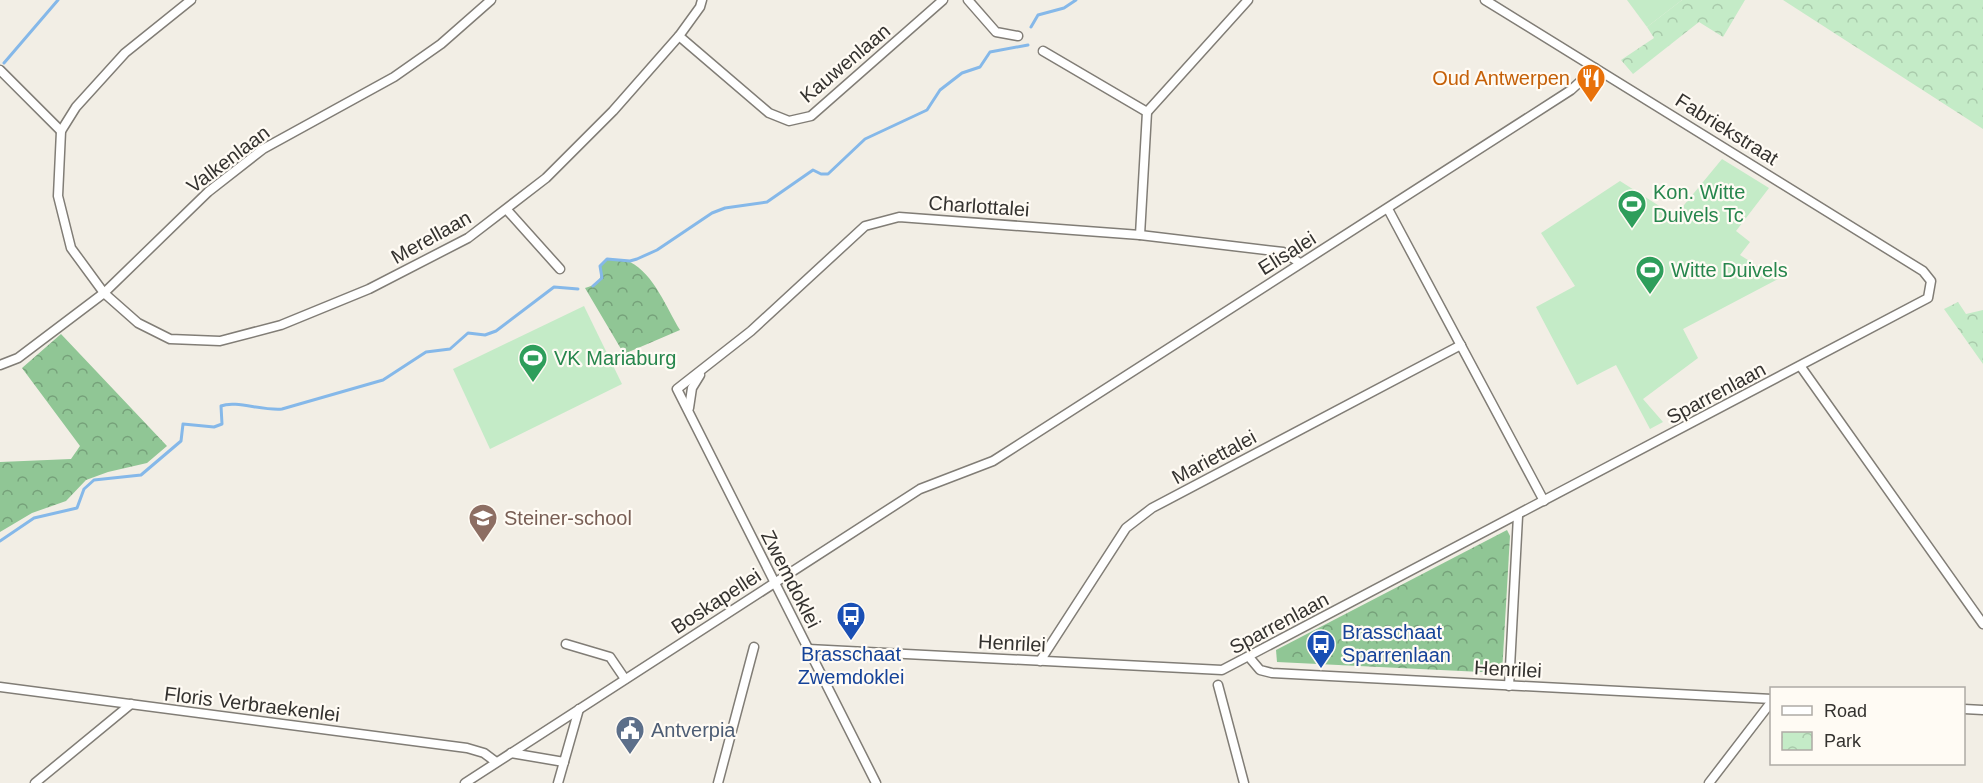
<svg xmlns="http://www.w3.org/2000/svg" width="1983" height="783" viewBox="0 0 1983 783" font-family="Arial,sans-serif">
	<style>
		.grass { fill: #c4ebc7 }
		.forest { fill: url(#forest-crowns) }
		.park { fill: url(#park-crowns) }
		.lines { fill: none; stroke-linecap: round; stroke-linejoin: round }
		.stream { stroke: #85b8e9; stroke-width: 3 }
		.street-casing { stroke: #817d76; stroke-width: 11 }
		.street { stroke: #fff; stroke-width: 8 }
		.labels { text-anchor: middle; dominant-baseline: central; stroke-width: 4.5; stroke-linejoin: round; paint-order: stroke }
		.street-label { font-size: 20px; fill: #34322f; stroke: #fffbf4 }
		.food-label { font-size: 20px; fill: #c56008; stroke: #fffbf4; text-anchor: end }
		.leisure-label { font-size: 20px; fill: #27864d; stroke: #fffbf4; text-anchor: start }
		.education-label { font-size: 20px; fill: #785e54; stroke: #fffbf4; text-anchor: start }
		.transit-label { font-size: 20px; fill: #164399; stroke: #fffbf4; text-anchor: start }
		.service-label { font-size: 20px; fill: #4e5e75; stroke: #fffbf4; text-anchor: start }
	</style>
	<defs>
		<pattern id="forest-crowns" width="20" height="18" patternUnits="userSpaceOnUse" patternTransform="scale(1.5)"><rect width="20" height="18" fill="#90c695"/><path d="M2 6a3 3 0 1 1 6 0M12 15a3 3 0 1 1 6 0" fill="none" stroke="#76a17a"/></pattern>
		<pattern id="park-crowns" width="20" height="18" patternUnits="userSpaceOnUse" patternTransform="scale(1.5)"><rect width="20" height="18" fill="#c4ebc7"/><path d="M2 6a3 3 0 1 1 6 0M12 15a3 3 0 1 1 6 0" fill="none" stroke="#a9caab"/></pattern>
	</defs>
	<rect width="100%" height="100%" fill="#f2eee5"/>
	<g class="grass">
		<polygon points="1627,0 1682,0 1647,27"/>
		<polygon points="1722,159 1769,188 1736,231 1750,242 1740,255 1778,279 1683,329 1698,358 1643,399 1663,422 1650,429 1616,365 1577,385 1536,307 1575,286 1541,233 1620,181 1675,216"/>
		<polygon points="584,306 622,384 490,449 453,369"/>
	</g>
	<g class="forest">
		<path d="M607,259c7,0 17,0 23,3 24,12 37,47 50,68l-56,24 -39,-66c14,-4 17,-7 15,-22z"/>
		<polygon points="61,334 167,446 147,463 108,472 86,480 66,501 32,513 0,532 0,462 71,459 80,446 22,368"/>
		<polygon points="1507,530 1510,536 1502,673 1277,662 1276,650"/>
	</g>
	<g class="park">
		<polygon points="1682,0 1745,0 1723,37 1699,22 1633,74 1621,60 1654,38 1647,27"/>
		<polygon points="1783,0 1983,0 1983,129"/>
		<polygon points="1958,302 1966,314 1983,310 1983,364 1944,309"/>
	</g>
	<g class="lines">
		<g class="stream">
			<polyline points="1031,27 1038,15 1064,8 1076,0"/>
			<polyline points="4,63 58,0"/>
			<polyline points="593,286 602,278 600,266 607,259 630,261 637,259 657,250 712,213 725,208 767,202 813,170 821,174 828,174 865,139 927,110 940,90 962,73 980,67 990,52 1028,45"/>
			<path d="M0,541l34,-23 43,-10 7,-19 10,-9 47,-5 40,-34 2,-17 31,3 8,-3 -1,-18c14,-6 42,5 61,3l101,-29 43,-28 24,-3 18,-16 17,2 11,-4 58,-44 24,2"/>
		</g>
		<g class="street-casing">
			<g id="street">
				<polyline points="191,0 125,53 76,107 61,131 58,196 71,248 104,293 138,323 170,339 220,341 281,325 369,289 468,238 546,178 613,111 679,36 700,7 702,0"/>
				<polyline points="968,0 996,32 1018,36"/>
				<polyline points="679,36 769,113 789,121 811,116 943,0"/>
				<polyline points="1043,51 1147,112"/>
				<polyline points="0,70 61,131"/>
				<polyline points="1147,112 1248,0"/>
				<polyline points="1388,209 1544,501"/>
				<polyline points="507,210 560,269"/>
				<polyline points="1140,235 1147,112"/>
				<polyline points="0,365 18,358 104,293 208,192 263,149 394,77 441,44 491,0"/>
				<polyline points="1801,367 1983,624"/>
				<polyline points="689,408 692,388 700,375"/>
				<polyline points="566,644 610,657 625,679"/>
				<polyline points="808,649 1222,670 1928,298 1931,281 1923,271 1485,0"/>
				<polyline points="1249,657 1260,670 1272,673 1772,699"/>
				<polyline points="1040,661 1126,528 1152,508 1461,345"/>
				<polyline points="1218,685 1244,783"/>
				<polyline points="1509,686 1518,516"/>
				<polyline points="0,687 467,748 484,753 496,762"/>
				<polyline points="1964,709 1983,710"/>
				<polyline points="511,753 564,762"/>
				<polyline points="35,783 131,704"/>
				<polyline points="465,783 920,489 993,461 1571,90 1595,68"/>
				<polyline points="558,783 579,709"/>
				<polyline points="718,783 754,647"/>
				<polyline points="876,783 677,389 751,331 865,226 899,217 1140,235 1283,252 1300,263"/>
				<polyline points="1709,783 1772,701"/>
			</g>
		</g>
		<use href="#street" class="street"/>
	</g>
	<defs>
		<g id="restaurant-pin" transform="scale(1.5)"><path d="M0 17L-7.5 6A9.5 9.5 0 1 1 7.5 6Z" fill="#e8710a" stroke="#fffbf4"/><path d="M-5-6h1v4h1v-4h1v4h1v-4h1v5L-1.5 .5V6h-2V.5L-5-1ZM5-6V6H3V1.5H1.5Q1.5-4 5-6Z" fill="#fff"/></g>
		<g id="stadium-pin" transform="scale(1.5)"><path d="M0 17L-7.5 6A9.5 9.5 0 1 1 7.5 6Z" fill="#2e9e5b" stroke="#fffbf4"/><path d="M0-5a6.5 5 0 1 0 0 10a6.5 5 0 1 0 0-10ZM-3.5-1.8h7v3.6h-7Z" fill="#fff"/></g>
		<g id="school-pin" transform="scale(1.5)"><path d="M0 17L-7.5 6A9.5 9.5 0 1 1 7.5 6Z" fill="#8d6e63" stroke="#fffbf4"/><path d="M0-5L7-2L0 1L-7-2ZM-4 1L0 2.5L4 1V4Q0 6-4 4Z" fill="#fff"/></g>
		<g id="bus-pin" transform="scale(1.5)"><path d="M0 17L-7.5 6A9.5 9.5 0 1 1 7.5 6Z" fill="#1a4fb4" stroke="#fffbf4"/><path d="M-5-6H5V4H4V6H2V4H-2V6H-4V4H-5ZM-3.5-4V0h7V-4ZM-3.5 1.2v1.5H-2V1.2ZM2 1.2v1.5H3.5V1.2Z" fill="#fff"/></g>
		<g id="civic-pin" transform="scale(1.5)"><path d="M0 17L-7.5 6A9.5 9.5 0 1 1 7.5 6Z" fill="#5c6f8a" stroke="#fffbf4"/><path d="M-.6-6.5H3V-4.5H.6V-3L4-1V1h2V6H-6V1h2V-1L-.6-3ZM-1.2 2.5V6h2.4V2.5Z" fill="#fff"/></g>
	</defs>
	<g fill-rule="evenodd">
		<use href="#restaurant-pin" x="1591" y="78"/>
		<use href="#stadium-pin" x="1632" y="204"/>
		<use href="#stadium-pin" x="1650" y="270"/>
		<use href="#stadium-pin" x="533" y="358"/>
		<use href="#school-pin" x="483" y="518"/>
		<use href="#bus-pin" x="851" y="616"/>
		<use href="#bus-pin" x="1321" y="644"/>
		<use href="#civic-pin" x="630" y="730"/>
	</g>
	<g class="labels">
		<g class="street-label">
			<text transform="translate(845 63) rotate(-40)">Kauwenlaan</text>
			<text transform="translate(1727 129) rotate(32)">Fabriekstraat</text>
			<text transform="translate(228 159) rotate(-37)">Valkenlaan</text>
			<text transform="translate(979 206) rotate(4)">Charlottalei</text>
			<text transform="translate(431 237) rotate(-29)">Merellaan</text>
			<text transform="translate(1287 253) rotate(-32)">Elisalei</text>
			<text transform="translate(1716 393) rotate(-28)">Sparrenlaan</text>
			<text transform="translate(1214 457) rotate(-28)">Mariettalei</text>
			<text transform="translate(791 579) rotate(63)">Zwemdoklei</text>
			<text transform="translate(716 601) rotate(-33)">Boskapellei</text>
			<text transform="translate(1279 623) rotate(-28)">Sparrenlaan</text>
			<text transform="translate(1012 643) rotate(3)">Henrilei</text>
			<text transform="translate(1508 669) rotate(3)">Henrilei</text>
			<text transform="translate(252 704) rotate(7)">Floris Verbraekenlei</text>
		</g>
		<g class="food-label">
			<text x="1570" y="78">Oud Antwerpen</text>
		</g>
		<g class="leisure-label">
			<text x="1653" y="192">Kon. Witte<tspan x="1653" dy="23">Duivels Tc</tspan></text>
			<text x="1671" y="270">Witte Duivels</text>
			<text x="554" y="358">VK Mariaburg</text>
		</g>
		<g class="education-label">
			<text x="504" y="518">Steiner-school</text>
		</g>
		<g class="transit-label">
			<text x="1342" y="632">Brasschaat<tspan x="1342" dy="23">Sparrenlaan</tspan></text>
			<text x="851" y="654" text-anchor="middle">Brasschaat<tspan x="851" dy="23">Zwemdoklei</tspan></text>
		</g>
		<g class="service-label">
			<text x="651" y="730">Antverpia</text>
		</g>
	</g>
	<rect x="1770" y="687" width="195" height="78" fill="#fffbf4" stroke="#aeaba5" stroke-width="1.5"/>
	<rect x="1782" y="706" width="30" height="9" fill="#ffffff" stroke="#aeaba5" stroke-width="1.5"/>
	<text x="1824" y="717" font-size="18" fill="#34322f">Road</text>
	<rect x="1782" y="732" width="30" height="18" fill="url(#park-crowns)" stroke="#aeaba5" stroke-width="1.5"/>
	<text x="1824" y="747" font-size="18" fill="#34322f">Park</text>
</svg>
